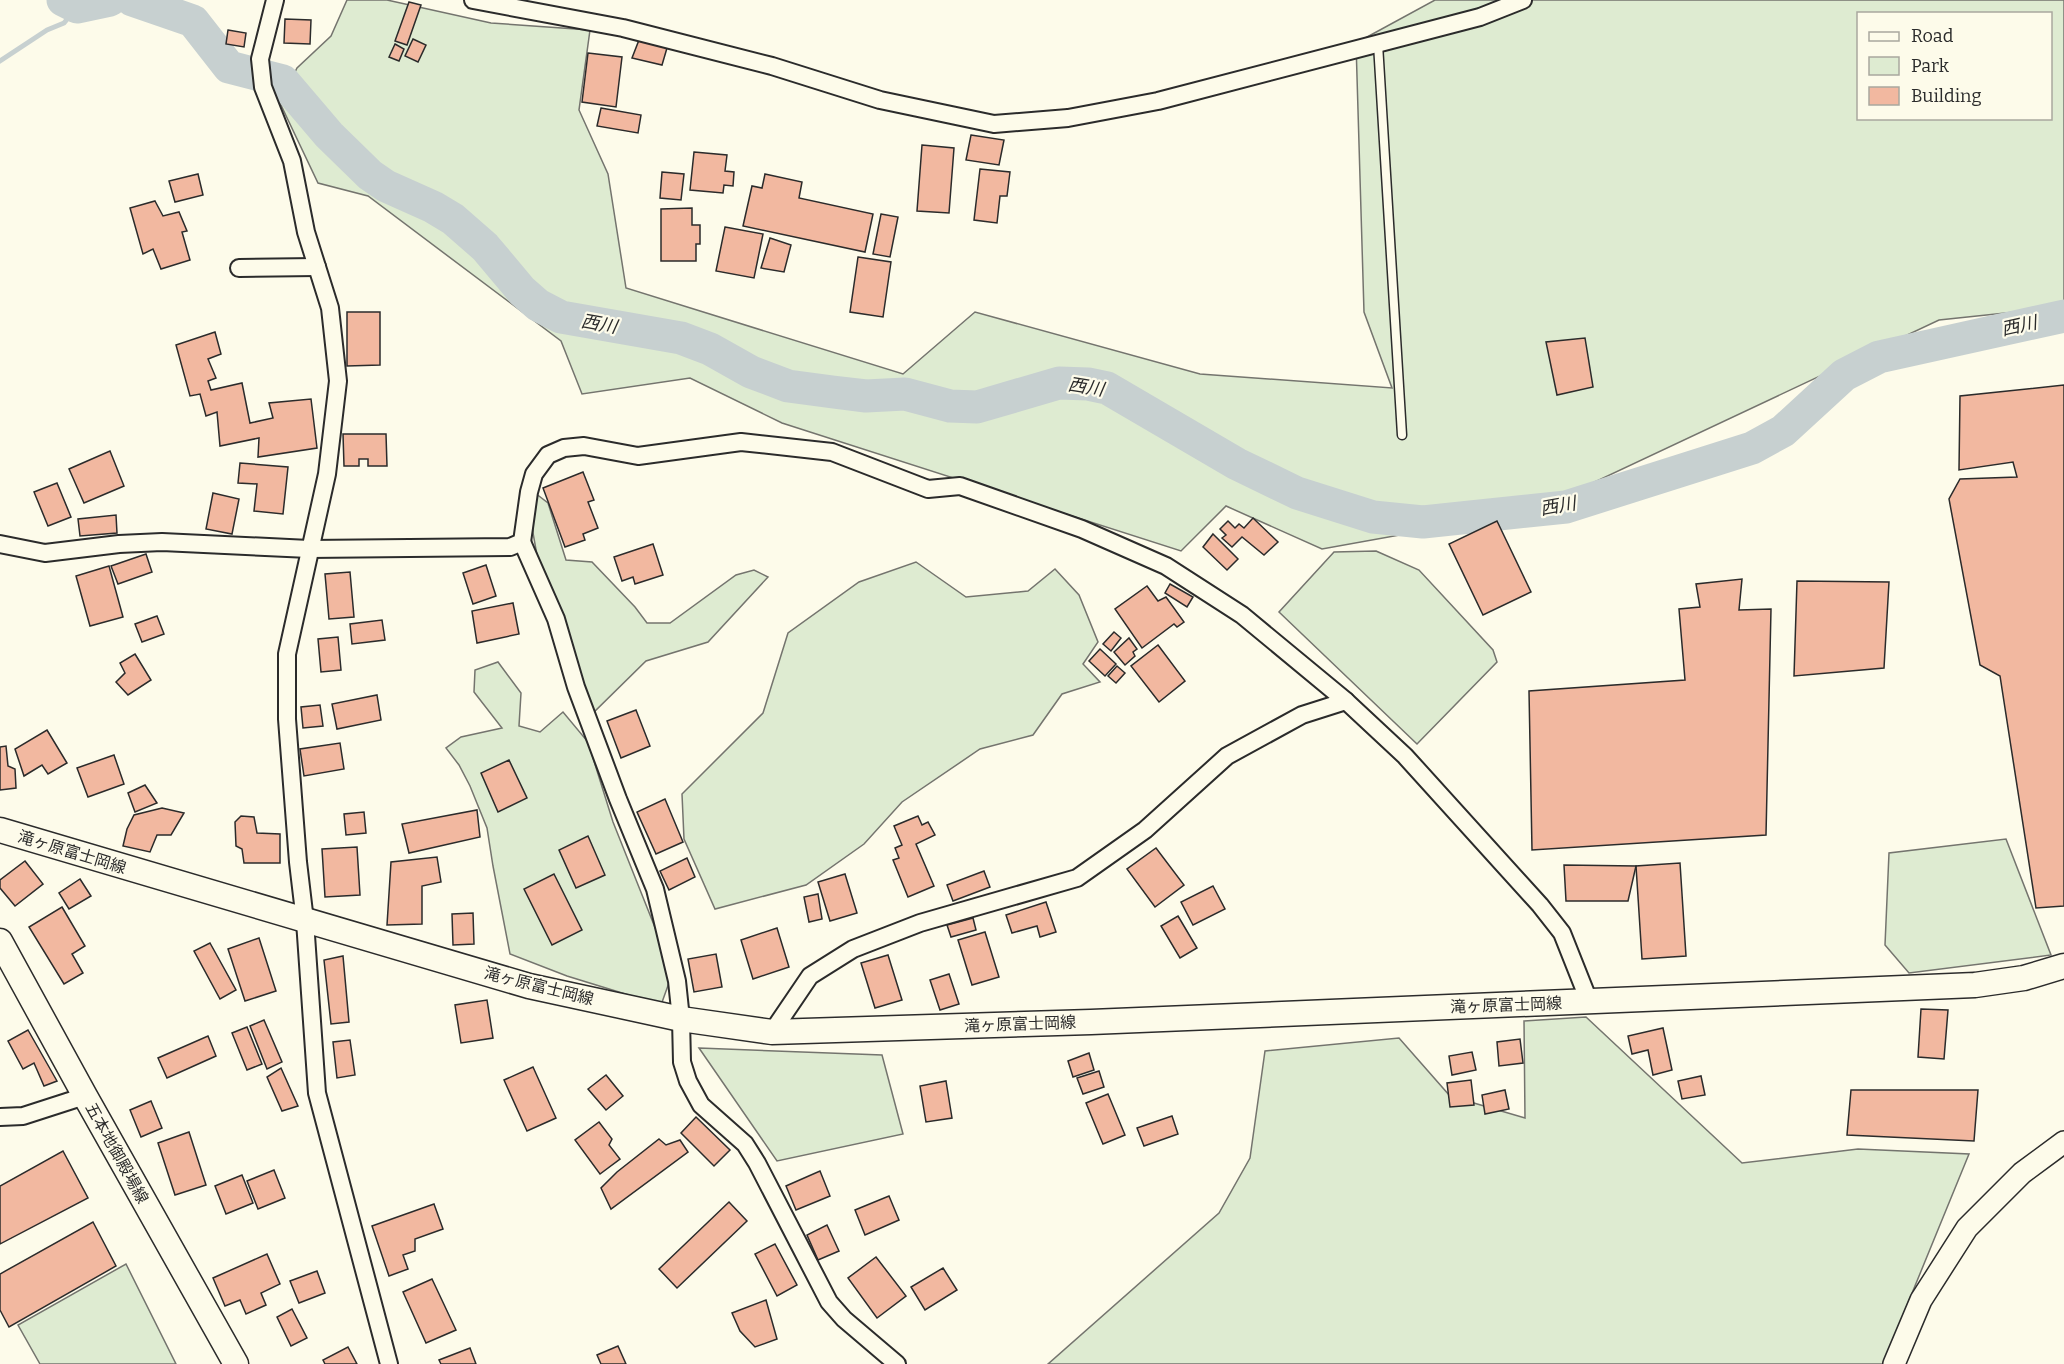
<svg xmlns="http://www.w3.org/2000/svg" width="2064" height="1364" viewBox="0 0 2064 1364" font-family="Bitter,'Noto Sans JP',serif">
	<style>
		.green { fill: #deebd1; stroke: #74746e; stroke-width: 1.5; fill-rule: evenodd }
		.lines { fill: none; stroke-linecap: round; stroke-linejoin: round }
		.stream { stroke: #c7d0d0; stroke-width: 5 }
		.river { stroke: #c7d0d0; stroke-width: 33 }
		.building { fill: #f2b8a0; stroke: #2b2b2b; stroke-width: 1.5 }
		.service-casing { stroke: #2b2b2b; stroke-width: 11 }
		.minor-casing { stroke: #2b2b2b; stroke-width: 20 }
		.tertiary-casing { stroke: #2b2b2b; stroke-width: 24 }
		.secondary-casing { stroke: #2b2b2b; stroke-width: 27 }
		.service { stroke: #fdfbea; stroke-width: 8 }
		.minor { stroke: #fdfbea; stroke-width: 16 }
		.tertiary { stroke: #fdfbea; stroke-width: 21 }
		.secondary { stroke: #fdfbea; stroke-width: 24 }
		.labels { text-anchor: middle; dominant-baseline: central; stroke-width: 4.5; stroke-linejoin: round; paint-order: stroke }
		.street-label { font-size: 16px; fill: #2b2b2b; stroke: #fdfbea }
		.water-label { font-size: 18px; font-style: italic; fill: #2b2b2b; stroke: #fdfbea }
	</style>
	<rect width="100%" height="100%" fill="#fdfbea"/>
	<g class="green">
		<path d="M347,0h40l104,23 99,7 -11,80 29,64 18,114 277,86 72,-62 225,62 192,14 -28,-76 -8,-269 79,-43h629v307l-125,13 -406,191 -211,38 -96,-43 -45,45 -399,-128 -92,-45 -108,16 -21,-53 -193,-145 -50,-13 -38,-80 17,-35 34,-32zM1858,14h192v104h-192z"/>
		<polygon points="535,493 548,503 566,560 592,562 635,607 647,623 670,623 736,575 754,570 768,577 708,642 646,661 593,713 564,621 540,572 533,533 532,505"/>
		<polygon points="1376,551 1419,570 1493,650 1497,662 1417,744 1279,612 1334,552"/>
		<polygon points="916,562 966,597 1028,591 1055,569 1079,595 1098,642 1083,664 1100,682 1062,694 1033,735 980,749 902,802 864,844 806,885 715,909 684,839 682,794 763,713 788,633 859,582"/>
		<polygon points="498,662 521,693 519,726 540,732 563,712 588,742 613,822 658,935 670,980 661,1005 567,976 510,954 493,866 487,828 470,786 459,765 446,748 461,737 502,728 474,692 475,670"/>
		<polygon points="2006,839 2051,955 1909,973 1885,945 1889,853"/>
		<polygon points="1586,1017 1742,1163 1858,1149 1969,1154 1883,1364 1048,1364 1219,1213 1250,1158 1265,1051 1399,1038 1450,1096 1525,1118 1524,1021"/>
		<polygon points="699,1048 882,1055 903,1134 777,1161"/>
		<polygon points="126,1264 176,1364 40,1364 18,1325"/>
	</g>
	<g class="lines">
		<polyline class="stream" points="0,61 47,30 64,23 77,7"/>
		<g class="river">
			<polyline points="63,0 77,7 110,0"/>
			<polyline points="132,0 193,21 229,67 283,81 329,135 370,175 386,186 433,207 453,219 485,247 522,291 538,305 561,317 681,338 710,349 751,372 788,386 833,392 866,396 905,394 950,406 977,407 1059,383 1088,384 1107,388 1237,464 1297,493 1373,517 1423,522 1566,507 1752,448 1783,431 1844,375 1879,357 2064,316"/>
		</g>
	</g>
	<g class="building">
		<polygon points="409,2 421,5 407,45 395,41"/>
		<polygon points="285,19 311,20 310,44 284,43"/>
		<polygon points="228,30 246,33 244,47 226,44"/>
		<polygon points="413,39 426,45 418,62 405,56"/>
		<polygon points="639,40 667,48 662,65 632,58"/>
		<polygon points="395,44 404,49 399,61 389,57"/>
		<polygon points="588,53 622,57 616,107 582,102"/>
		<polygon points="601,108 641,115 638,133 597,126"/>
		<polygon points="971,135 1004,140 999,165 966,160"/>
		<polygon points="922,145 954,148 949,213 917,211"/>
		<polygon points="694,152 727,155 725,171 734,172 733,186 724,185 723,193 690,190"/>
		<polygon points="980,169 1010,172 1007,196 1000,196 997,223 974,220"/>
		<polygon points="662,172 684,174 681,200 660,198"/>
		<polygon points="198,174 203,195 175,202 169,181"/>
		<polygon points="765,174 802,182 799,198 873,214 865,252 743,226 752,186 762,188"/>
		<polygon points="155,201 163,216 179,212 187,231 182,232 190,260 161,269 153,249 143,254 130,208"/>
		<polygon points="692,208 692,225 700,225 700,244 696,244 696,261 661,261 661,209"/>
		<polygon points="881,214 898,217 890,257 873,254"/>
		<polygon points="725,227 763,234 754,278 716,271"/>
		<polygon points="770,238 791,245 784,272 761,268"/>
		<polygon points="858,257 891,262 883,317 850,312"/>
		<polygon points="347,312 380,312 380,365 347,366"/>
		<polygon points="215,332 221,354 208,359 216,378 208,381 211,390 242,383 250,423 273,418 269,403 311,399 317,448 258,457 259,438 220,446 217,412 206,416 200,394 190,396 176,345"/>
		<polygon points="1585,338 1593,387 1557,395 1546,342"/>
		<polygon points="2064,385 2064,906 2036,908 2000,676 1980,665 1949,499 1960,479 2017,477 2013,462 1959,470 1960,396"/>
		<polygon points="343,434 386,434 387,466 368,466 368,459 359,459 359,466 344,466"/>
		<polygon points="110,451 124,486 84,503 69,469"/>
		<polygon points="240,463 288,467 283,514 254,511 257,484 238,483"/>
		<polygon points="583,472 594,500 588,502 598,528 583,534 585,540 565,547 543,488"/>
		<polygon points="57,483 71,517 48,526 34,492"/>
		<polygon points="213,493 239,499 232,534 206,529"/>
		<polygon points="116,515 117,533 80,536 78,519"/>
		<polygon points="1253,518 1278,542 1264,555 1242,537 1232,547 1222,538 1226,535 1220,529 1228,521 1235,528 1239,524 1244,528"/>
		<polygon points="1497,521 1531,592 1483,615 1449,544"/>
		<polygon points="1213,534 1238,559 1227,570 1203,547"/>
		<polygon points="653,544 663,575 635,584 633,577 622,581 614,557"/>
		<polygon points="146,554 152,572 118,584 111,566"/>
		<polygon points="486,565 496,596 473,604 463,573"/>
		<polygon points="109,566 123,617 90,626 76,576"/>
		<polygon points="350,572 354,617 329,619 325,574"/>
		<polygon points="1742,579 1739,610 1771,609 1766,835 1532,850 1529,691 1685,680 1679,609 1700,607 1696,584"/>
		<polygon points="1797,581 1889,582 1884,668 1794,676"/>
		<polygon points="1170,584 1193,597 1187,607 1165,593"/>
		<polygon points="1147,586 1158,601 1166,597 1184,622 1177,627 1174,624 1142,648 1115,609"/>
		<polygon points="513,603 519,634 477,643 472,611"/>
		<polygon points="157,616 164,634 142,642 135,624"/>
		<polygon points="382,620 385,640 352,644 350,624"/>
		<polygon points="1114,632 1121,638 1111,651 1103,644"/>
		<polygon points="338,637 341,670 321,672 318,639"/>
		<polygon points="1129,638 1137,649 1133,652 1135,656 1125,665 1114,652"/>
		<polygon points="1158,645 1185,681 1159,702 1131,666"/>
		<polygon points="1100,649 1116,664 1105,676 1089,661"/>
		<polygon points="135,654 151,680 128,695 116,682 125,673 120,663"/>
		<polygon points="1117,666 1125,673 1116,683 1108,676"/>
		<polygon points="377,695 381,720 337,729 332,704"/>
		<polygon points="320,705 323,726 303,728 301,707"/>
		<polygon points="636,710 650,746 621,758 607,721"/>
		<polygon points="47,730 67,763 48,774 42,765 24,776 15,749"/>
		<polygon points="340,743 344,769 304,776 300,749"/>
		<polygon points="6,746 8,766 15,769 16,788 0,790 0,747"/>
		<polygon points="114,755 124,784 88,797 77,768"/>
		<polygon points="509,760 527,798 498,812 481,773"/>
		<polygon points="145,785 157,803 135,812 128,793"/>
		<polygon points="665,799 683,842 656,854 637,812"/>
		<polygon points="162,808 184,813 171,835 157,835 150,852 123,846 127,829 134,815"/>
		<polygon points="477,810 480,837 409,853 402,824"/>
		<polygon points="364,812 366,833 346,835 344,814"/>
		<polygon points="241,816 254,817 257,833 280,834 280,863 244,863 242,849 236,846 235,822"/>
		<polygon points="918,816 922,825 928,822 935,835 916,844 934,886 908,897 893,860 899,858 895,848 902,845 894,826"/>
		<polygon points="588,836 605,875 576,888 559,850"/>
		<polygon points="357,847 360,895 325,897 322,849"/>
		<polygon points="1156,848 1184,885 1155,907 1127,869"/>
		<polygon points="437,857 441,882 422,886 422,924 387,925 391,862"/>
		<polygon points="687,858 695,877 669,890 660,871"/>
		<polygon points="25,861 43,884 15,906 0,888 0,880"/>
		<polygon points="1680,863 1686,956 1642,959 1636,866"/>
		<polygon points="1564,865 1636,866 1628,901 1566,901"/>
		<polygon points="984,871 990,887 953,901 947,885"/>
		<polygon points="554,874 582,930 552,945 524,889"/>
		<polygon points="845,874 857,913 830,921 818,882"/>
		<polygon points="80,879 91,896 69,909 59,893"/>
		<polygon points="1213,886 1225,909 1193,925 1181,902"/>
		<polygon points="818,894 822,919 809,922 804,897"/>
		<polygon points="1046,902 1056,932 1040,937 1037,926 1012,933 1006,915"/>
		<polygon points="62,907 85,946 72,954 83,973 64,984 29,927"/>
		<polygon points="473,913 474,944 453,945 452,914"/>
		<polygon points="1178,916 1197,948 1180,958 1161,926"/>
		<polygon points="973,918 976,930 951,937 947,925"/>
		<polygon points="777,928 789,967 753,979 741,940"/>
		<polygon points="985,932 999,977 972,985 958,940"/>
		<polygon points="259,938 276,991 245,1001 228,949"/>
		<polygon points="210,943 236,990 220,999 194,951"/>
		<polygon points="716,954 722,987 694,992 688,959"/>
		<polygon points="888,955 902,1000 875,1008 861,963"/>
		<polygon points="343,956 349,1022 331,1024 324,960"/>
		<polygon points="949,974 959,1004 940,1010 930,980"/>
		<polygon points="487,1000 493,1038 461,1043 455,1005"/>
		<polygon points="1921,1009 1948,1010 1944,1059 1918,1057"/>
		<polygon points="264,1020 282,1062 267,1069 250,1026"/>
		<polygon points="247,1027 262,1064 247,1070 232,1033"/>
		<polygon points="1663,1028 1672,1070 1653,1075 1648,1050 1632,1054 1628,1036"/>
		<polygon points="28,1030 57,1081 44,1086 34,1063 23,1069 8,1041"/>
		<polygon points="208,1036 216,1056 167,1078 158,1058"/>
		<polygon points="1520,1039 1523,1063 1499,1066 1497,1042"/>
		<polygon points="350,1040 355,1075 337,1078 333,1042"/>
		<polygon points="1472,1052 1476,1070 1452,1075 1449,1056"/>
		<polygon points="1089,1053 1094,1070 1073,1077 1068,1061"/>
		<polygon points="533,1067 556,1118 527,1131 504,1080"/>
		<polygon points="281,1068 298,1106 282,1111 267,1077"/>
		<polygon points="1099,1071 1104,1087 1083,1094 1077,1078"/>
		<polygon points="606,1075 623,1096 606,1110 588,1089"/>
		<polygon points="1701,1076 1705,1095 1682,1099 1678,1081"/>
		<polygon points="1471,1080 1474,1105 1450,1107 1447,1083"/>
		<polygon points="946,1081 952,1118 926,1122 920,1086"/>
		<polygon points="1505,1090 1509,1109 1485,1114 1482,1095"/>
		<polygon points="1851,1090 1978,1090 1974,1141 1847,1135"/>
		<polygon points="1108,1094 1125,1135 1103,1144 1086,1103"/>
		<polygon points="151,1101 162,1128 141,1137 130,1110"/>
		<polygon points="1172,1116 1178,1134 1144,1146 1137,1128"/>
		<polygon points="696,1117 730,1150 714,1166 681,1133"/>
		<polygon points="599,1122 612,1139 609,1145 620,1159 600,1174 575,1140"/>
		<polygon points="189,1132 206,1185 175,1195 158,1143"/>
		<polygon points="659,1139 666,1145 680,1140 688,1152 611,1209 601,1188 617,1172"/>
		<polygon points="63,1151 88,1198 0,1244 0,1186"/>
		<polygon points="274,1170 285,1198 258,1209 247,1181"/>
		<polygon points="820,1171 830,1196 796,1210 786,1186"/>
		<polygon points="242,1175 253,1203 226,1214 215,1186"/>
		<polygon points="889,1196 899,1220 865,1235 855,1210"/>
		<polygon points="729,1202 747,1221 677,1288 659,1269"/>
		<polygon points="434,1204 443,1229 415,1239 415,1251 403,1255 408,1269 389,1276 372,1226"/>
		<polygon points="93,1222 116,1266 9,1327 0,1310 0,1274"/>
		<polygon points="827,1225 839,1251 818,1260 807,1235"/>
		<polygon points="775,1244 797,1285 777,1296 755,1254"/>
		<polygon points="267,1254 280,1284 261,1293 266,1305 246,1314 240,1300 225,1306 213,1278"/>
		<polygon points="876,1257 906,1296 877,1318 848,1278"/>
		<polygon points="943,1268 957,1290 925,1310 911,1287"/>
		<polygon points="317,1271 325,1293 299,1303 290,1281"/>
		<polygon points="432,1279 456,1330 426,1343 403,1292"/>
		<polygon points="766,1300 777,1339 755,1347 740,1331 732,1313"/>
		<polygon points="292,1309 307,1338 291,1346 277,1317"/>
		<polygon points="618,1346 626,1364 601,1364 597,1355"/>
		<polygon points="348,1347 357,1364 325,1364 323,1360"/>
		<polygon points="470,1348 476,1364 441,1364 439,1360"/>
	</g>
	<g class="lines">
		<g class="service-casing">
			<polyline id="service" points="1378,44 1402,435"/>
		</g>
		<g class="minor-casing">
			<g id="minor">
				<polyline points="275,0 260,59 263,87 292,161 306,232 330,308 338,381 327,474 287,654 287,719 298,862 305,921 317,1093 389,1364"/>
				<polyline points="473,0 623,28 772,66 880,100 994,124 1068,118 1158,101 1480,17 1523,0"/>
				<polyline points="239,268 317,267"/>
				<polyline points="522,542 556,619 576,687 618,799 655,889 677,981 681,1019 682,1062 688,1081 701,1105 745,1144 757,1163 829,1302 844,1319 897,1364"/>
				<polyline points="0,544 45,553 119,544 162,542 309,549 510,547 522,542 529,492 534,474 548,455 564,448 584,446 638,456 741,442 832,452 928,489 960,486 1082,529 1166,566 1242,615 1346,701 1405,756 1540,905 1562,933 1589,1001"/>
				<polyline points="772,1032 810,976 853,949 920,923 1077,878 1145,830 1227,756 1302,715 1346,701"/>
				<polyline points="0,1117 23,1116 85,1096"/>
			</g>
		</g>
		<g class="tertiary-casing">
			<polyline id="tertiary" points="1894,1364 1921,1300 1967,1228 2022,1173 2064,1142"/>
		</g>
		<g class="secondary-casing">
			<g id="secondary">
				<polyline points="0,830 529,986 681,1019 772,1032 1091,1022 1975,985 2024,978 2064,966"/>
				<polyline points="0,941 85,1096 236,1364"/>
			</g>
		</g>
		<use href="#service" class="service"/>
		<use href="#minor" class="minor"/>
		<use href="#tertiary" class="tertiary"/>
		<use href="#secondary" class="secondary"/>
	</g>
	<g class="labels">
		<g class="street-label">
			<text transform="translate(72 852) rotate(17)">滝ヶ原富士岡線</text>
			<text transform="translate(539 986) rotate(14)">滝ヶ原富士岡線</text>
			<text transform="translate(1506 1005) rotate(-2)">滝ヶ原富士岡線</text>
			<text transform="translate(1020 1024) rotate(-2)">滝ヶ原富士岡線</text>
			<text transform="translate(117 1153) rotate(61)">五本地御殿場線</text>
		</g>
		<g class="water-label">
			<text transform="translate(599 324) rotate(10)">西川</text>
			<text transform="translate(2019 326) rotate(-12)">西川</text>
			<text transform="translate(1086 387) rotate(9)">西川</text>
			<text transform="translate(1558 506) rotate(-10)">西川</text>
		</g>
	</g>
	<rect x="1857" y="12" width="195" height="108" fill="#fdfbea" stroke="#a9a89e" stroke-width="1.5"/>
	<rect x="1869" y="32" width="30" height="9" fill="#fdfbea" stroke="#a9a89e" stroke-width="1.5"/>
	<text x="1911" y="42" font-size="18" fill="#2b2b2b">Road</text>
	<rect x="1869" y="57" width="30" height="18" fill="#deebd1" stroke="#a9a89e" stroke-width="1.5"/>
	<text x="1911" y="72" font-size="18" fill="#2b2b2b">Park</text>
	<rect x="1869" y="87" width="30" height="18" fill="#f2b8a0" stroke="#a9a89e" stroke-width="1.5"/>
	<text x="1911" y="102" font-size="18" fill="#2b2b2b">Building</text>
</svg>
